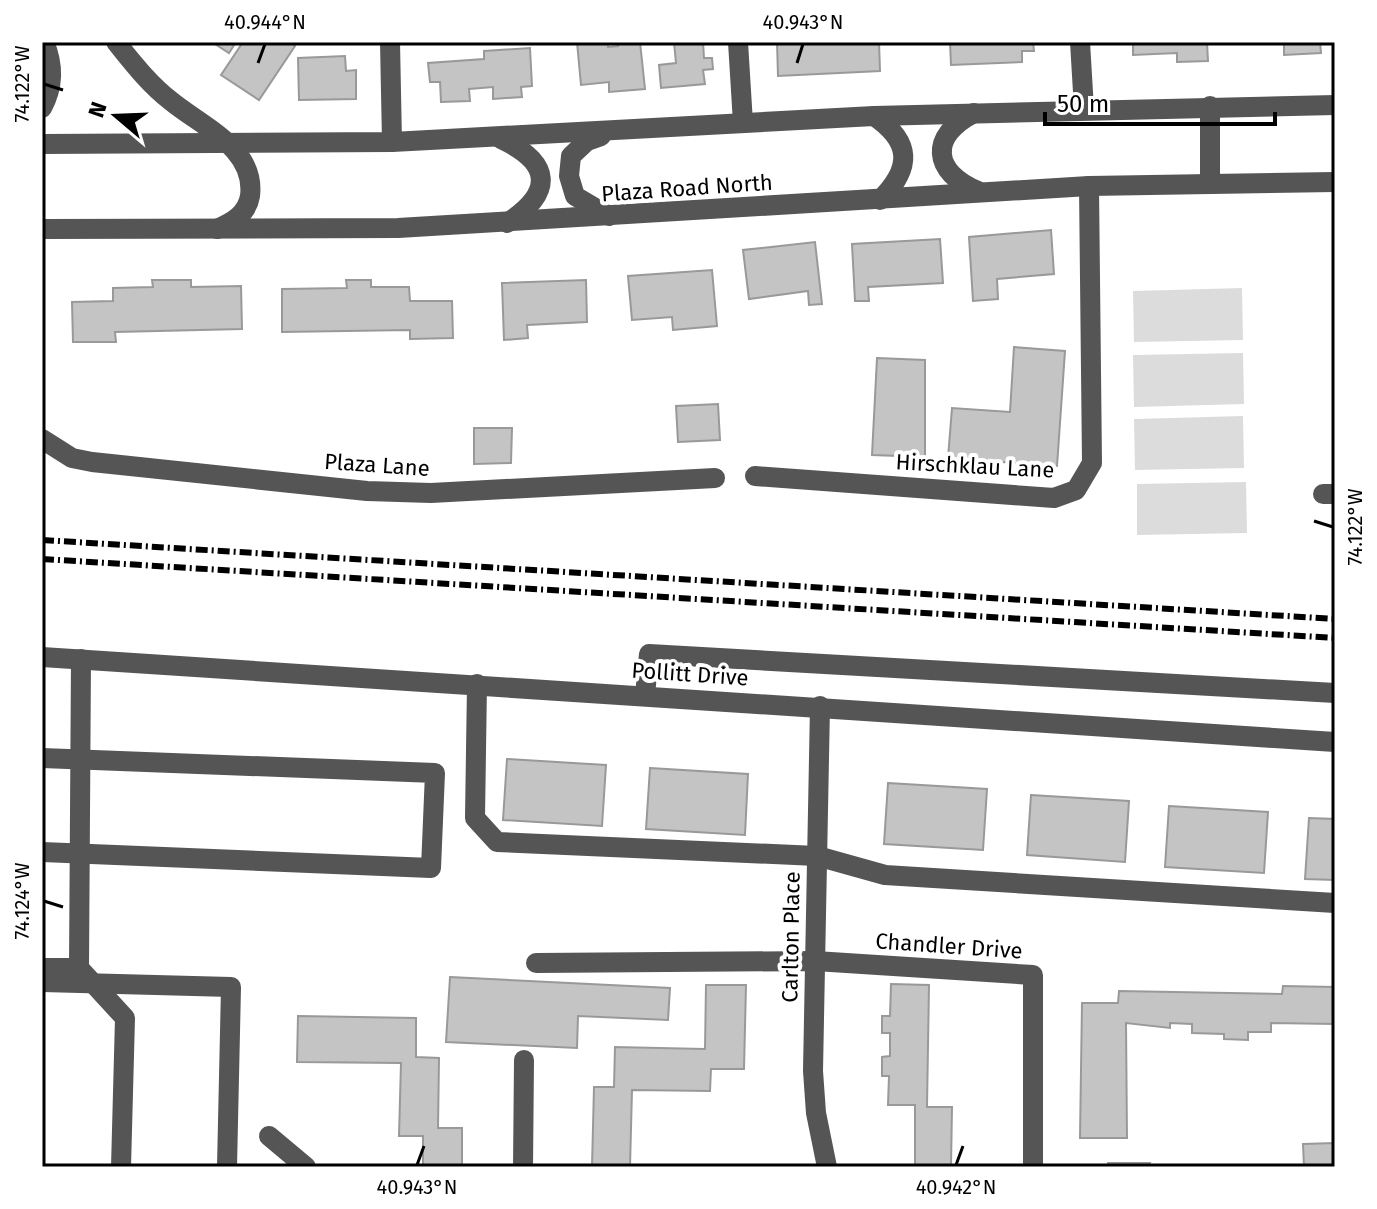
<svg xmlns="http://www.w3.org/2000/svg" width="1377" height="1209" viewBox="0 0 1377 1209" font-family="'Fira Sans',sans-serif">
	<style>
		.green { fill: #dcdcdc }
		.building { fill: #c4c4c4; stroke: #999; stroke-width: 2 }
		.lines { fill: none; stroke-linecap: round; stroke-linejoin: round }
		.minor { stroke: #555; stroke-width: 20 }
		.rail { stroke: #000; stroke-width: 6; stroke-dasharray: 12 4 2 4; stroke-linecap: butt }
		.ticks { fill: none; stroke: #000; stroke-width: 3 }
		.labels { text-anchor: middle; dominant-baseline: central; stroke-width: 8; stroke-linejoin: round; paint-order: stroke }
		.street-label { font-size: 22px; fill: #000; stroke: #fff }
		.neatline { fill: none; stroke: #000; stroke-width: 3 }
		.ticks-label { font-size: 20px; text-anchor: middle; fill: #000 }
	</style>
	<rect width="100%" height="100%" fill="#fff"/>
	<g class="green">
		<polygon points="1242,288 1243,340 1134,342 1133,291"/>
		<polygon points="1243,353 1244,404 1134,407 1133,355"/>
		<polygon points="1243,416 1244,468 1135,470 1134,419"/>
		<polygon points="1246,482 1247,533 1137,535 1137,484"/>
	</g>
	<g class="building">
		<polygon points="212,42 236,42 229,53"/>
		<polygon points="243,42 289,42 295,46 259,100 221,75"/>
		<polygon points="577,42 608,42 608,47 618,46 618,42 640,42 645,89 609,92 609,82 581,85"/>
		<polygon points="674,42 703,42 704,58 712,58 713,69 703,70 705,84 661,88 659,65 676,63"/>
		<polygon points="777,42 879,42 880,71 778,76"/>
		<polygon points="950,42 1033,42 1034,51 1022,51 1022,62 951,65"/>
		<polygon points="1133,42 1207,42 1208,61 1177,62 1177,53 1133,55"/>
		<polygon points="1284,42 1320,42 1321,53 1284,55"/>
		<polygon points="530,48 532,86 521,87 522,97 493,99 493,87 469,89 470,101 441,102 440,82 430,82 428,63 484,59 484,51"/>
		<polygon points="345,56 346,71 356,70 356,99 299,100 298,58"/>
		<polygon points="1051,230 1054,274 997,279 998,299 973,301 969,237"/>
		<polygon points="940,239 943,283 868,287 869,301 855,301 852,244"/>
		<polygon points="815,242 822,304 809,305 808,291 749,299 743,250"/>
		<polygon points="712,270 717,326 673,330 672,317 632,320 628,276"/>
		<polygon points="152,280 191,280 191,287 241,286 242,329 115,332 116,342 73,342 72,302 113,301 113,288 153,287"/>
		<polygon points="346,280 371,280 371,287 409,287 410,301 452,301 453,338 410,339 410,330 282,332 282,289 347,288"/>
		<polygon points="586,280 587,322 527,325 528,338 504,340 502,283"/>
		<polygon points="1014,347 1065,351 1057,466 948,458 952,408 1010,412"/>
		<polygon points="877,358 925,360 925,457 872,455"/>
		<polygon points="718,404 720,440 678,442 676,406"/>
		<polygon points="474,428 512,428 511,463 474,464"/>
		<polygon points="507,759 606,765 602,826 503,820"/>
		<polygon points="650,768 748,774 745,835 646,829"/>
		<polygon points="888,783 987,789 983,850 884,844"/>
		<polygon points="1031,795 1129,801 1125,862 1027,855"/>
		<polygon points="1169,806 1268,812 1264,873 1165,867"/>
		<polygon points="1309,818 1335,819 1335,880 1305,879"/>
		<polygon points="450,977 670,988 668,1020 578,1016 577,1048 446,1042"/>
		<polygon points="891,984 929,985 927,1107 952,1107 951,1167 988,1167 915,1167 915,1105 888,1105 889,1076 882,1076 882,1057 890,1056 890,1033 882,1033 882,1016 890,1016"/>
		<polygon points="706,985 746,985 744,1069 711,1069 710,1091 632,1090 630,1167 592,1167 594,1087 614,1087 615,1047 705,1049"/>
		<polygon points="1283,986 1335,987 1335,1024 1271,1023 1271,1032 1248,1032 1248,1040 1224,1039 1224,1034 1192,1033 1192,1024 1170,1023 1170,1028 1126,1023 1127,1138 1080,1138 1082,1003 1118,1003 1119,991 1282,994"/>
		<polygon points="298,1016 416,1018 416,1057 439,1058 438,1128 462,1128 462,1167 423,1167 423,1136 399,1136 401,1063 297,1062"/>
		<polygon points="1335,1143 1335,1167 1304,1167 1303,1144"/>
		<polygon points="1108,1163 1150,1163 1149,1167 1108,1167"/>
	</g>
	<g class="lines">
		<g class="minor">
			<path d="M116,42c17,21 33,42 55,59 30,25 85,47 79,95 -3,18 -17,26 -33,33"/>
			<polyline points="390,42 392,142"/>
			<polyline points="738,42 743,123"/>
			<polyline points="1080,42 1084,109"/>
			<polyline points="1210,106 1210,183"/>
			<path d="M42,108c12,-22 12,-43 2,-66"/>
			<path d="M974,113c-45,23 -42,59 4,78"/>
			<path d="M874,116c38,26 38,52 6,84"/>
			<polyline points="601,136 587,141 571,156 569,176 575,196 609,216"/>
			<path d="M501,139c51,24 53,53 6,84"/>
			<polyline points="42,144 392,142 874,116 1335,105"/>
			<polyline points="42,229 398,228 1089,186 1335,182"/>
			<polyline points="42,439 72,458 92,462 367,491 431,493 715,478"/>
			<polyline points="755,476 1054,498 1076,490 1092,463 1089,186"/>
			<polyline points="1323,494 1335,494"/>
			<polyline points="42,657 1335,742"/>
			<polyline points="81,659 79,968 125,1018 121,1167"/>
			<polyline points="477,684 475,818 497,842 817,856 885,875 1335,903"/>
			<polyline points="645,695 649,654 1335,693"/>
			<polyline points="820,706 813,1071 816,1113 827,1167"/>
			<polyline points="42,758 435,773 431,868 42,852"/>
			<polyline points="536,963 815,961 1033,975 1033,1167"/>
			<polyline points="42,968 79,968"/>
			<polyline points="42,982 231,987 227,1167"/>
			<polyline points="269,1136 306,1167"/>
			<polyline points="523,1167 524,1060"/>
		</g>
		<g class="rail">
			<polyline points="42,540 1335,619"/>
			<polyline points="42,559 1335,638"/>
		</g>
	</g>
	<path class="ticks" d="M258,63l7,-19M797,63l6,-19M44,84l19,6M1314,521l19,6M44,901l19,6M417,1165l7,-19M956,1165l7,-19"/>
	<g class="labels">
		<g class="street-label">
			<text transform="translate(687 188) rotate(-4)">Plaza Road North</text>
			<text transform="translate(377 465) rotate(4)">Plaza Lane</text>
			<text transform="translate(975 466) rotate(3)">Hirschklau Lane</text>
			<text transform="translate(690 674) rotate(4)">Pollitt Drive</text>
			<text transform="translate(791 937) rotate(-89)">Carlton Place</text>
			<text transform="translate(949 946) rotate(4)">Chandler Drive</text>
		</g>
	</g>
	<rect width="1377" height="1209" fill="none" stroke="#ffffff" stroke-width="88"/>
	<g transform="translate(116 116) rotate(289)" stroke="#ffffff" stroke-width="6" paint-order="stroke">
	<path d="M0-6L14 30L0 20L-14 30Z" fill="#000000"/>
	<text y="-12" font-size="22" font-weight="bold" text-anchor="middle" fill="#000000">N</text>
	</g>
	<path d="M1045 112v12h230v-12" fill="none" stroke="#000000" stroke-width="4"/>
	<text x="1057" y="112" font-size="24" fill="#000000" stroke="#ffffff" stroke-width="6" paint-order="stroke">50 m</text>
	<rect x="44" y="44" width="1289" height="1121" class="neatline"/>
	<g class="ticks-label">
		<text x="265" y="29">40.944°N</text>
		<text x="803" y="29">40.943°N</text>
		<text transform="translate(22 84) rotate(-90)" y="7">74.122°W</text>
		<text transform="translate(1355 527) rotate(-90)" y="7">74.122°W</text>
		<text transform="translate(22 901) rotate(-90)" y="7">74.124°W</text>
		<text x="417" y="1194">40.943°N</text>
		<text x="956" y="1194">40.942°N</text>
	</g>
</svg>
